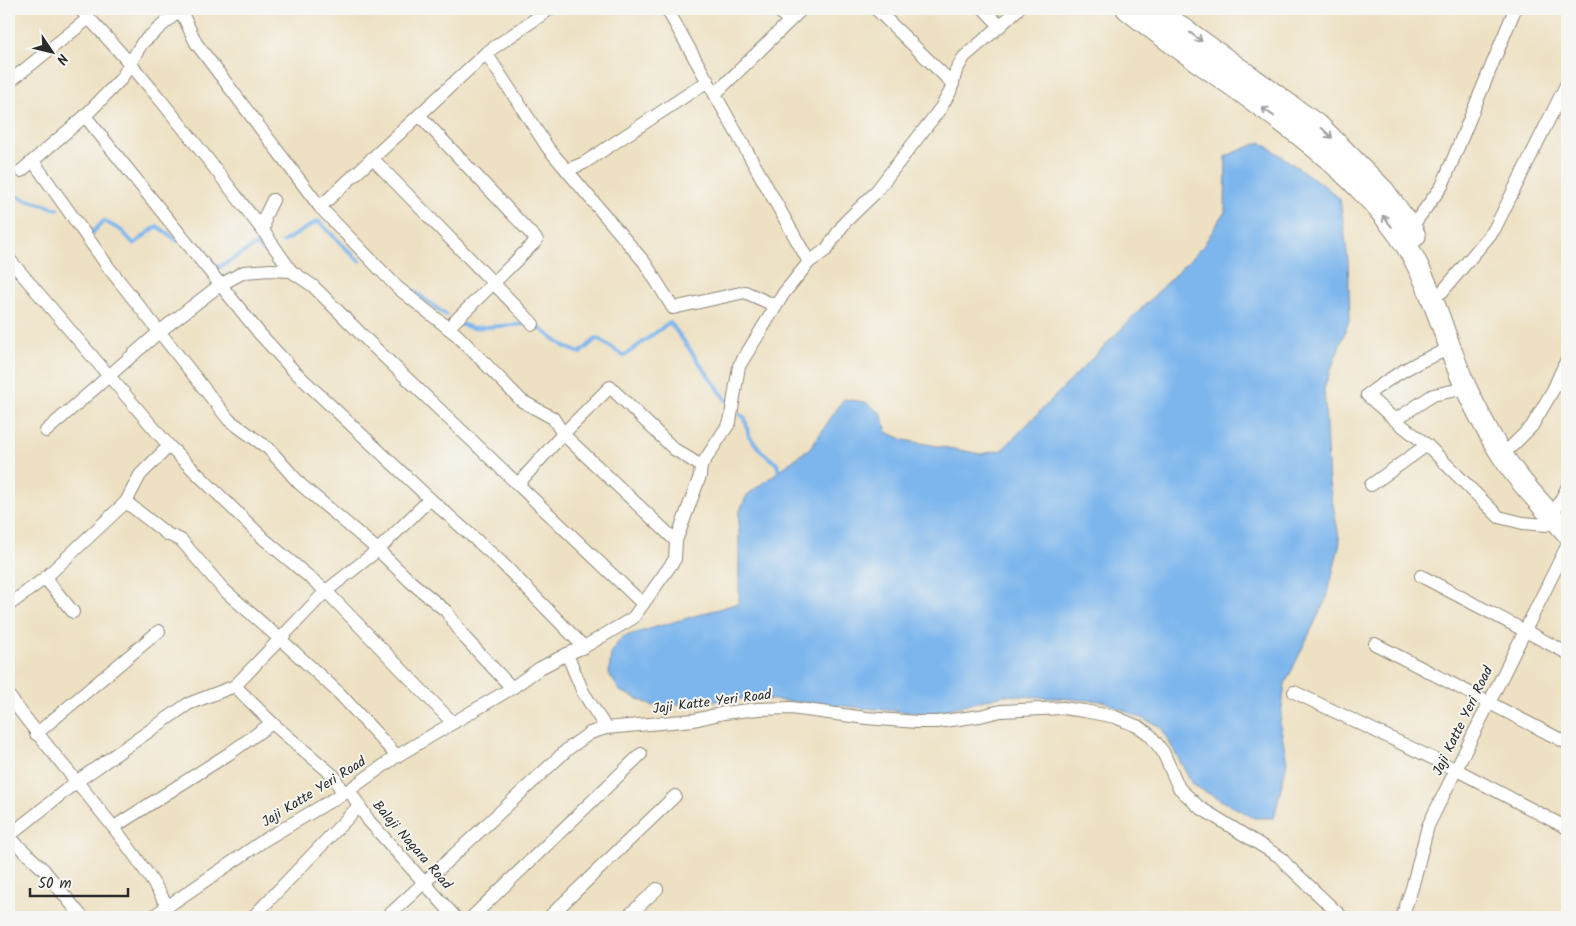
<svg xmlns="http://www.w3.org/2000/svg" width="1576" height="926" viewBox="0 0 1576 926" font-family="Kalam,sans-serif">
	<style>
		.water { fill: #7db6ed; stroke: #54708c }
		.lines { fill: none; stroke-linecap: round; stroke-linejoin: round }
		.stream { stroke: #7db6ed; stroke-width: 4 }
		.minor-casing { stroke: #8c8677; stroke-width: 14 }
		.trunk-casing { stroke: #8c8677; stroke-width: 23 }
		.minor { stroke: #fff; stroke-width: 12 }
		.trunk { stroke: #fff; stroke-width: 21 }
		.oneway { stroke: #a0a0a0 }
		.labels { text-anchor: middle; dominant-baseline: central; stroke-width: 4; stroke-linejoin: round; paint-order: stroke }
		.street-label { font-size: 14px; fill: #2b2b2b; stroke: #f6f6f2 }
	</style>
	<rect width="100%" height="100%" fill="#f6f6f2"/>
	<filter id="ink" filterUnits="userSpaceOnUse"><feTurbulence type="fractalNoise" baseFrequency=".02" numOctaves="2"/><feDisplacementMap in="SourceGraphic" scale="10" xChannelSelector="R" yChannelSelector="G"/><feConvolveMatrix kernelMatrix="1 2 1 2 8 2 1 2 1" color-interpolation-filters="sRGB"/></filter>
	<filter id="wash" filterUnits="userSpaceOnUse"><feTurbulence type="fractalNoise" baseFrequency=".0096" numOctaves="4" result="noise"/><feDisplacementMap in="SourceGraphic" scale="20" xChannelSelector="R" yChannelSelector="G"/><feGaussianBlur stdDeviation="1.12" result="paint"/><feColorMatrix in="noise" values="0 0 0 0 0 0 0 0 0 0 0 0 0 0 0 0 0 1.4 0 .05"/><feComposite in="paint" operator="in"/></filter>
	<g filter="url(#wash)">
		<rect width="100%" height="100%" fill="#eee1c3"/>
		<polygon class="water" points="1261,142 1326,187 1340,199 1348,260 1350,318 1324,388 1329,484 1340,542 1327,597 1285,684 1280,723 1287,762 1274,818 1254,818 1193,785 1161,727 1103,701 1004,695 929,714 752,698 654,706 620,691 609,674 611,653 622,637 739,603 739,513 747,495 811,447 844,399 865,402 881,413 887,432 904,440 981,454 1002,450 1203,246 1225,212 1226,156"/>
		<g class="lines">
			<g class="stream">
				<polyline points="9,193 27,200 58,209"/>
				<polyline points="89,230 91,234 104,221 122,231 134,244 157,226 178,241"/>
				<polyline points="283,242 318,221 359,261"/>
				<polyline points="199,248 218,268 256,245 266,252"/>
				<polyline points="377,257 404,284 446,315"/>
				<polyline points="458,323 472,328 528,324"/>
				<polyline points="534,324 565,347 580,353 597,338 624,356 670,322 729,404"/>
				<polyline points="741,415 745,418 749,436 762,452 777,464 780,476"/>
			</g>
		</g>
	</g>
	<g filter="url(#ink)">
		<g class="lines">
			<g class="minor-casing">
				<g id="minor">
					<path d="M80,9c67,69 125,147 184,223"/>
					<polyline points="180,9 196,43 320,207 398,288 457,335 522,401 553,418 563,434 676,541 675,559 633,618 584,647 567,654"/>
					<polyline points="667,9 809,262"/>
					<polyline points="777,9 789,21"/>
					<polyline points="876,9 953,84"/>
					<polyline points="984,9 1000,26"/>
					<polyline points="486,53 548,148 645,263 673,308 745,292 776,306"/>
					<polyline points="9,82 89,18"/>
					<polyline points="715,94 802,9"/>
					<polyline points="419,115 537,240 448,328"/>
					<polyline points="85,116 260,334 293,370 430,499 501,562 584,647"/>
					<polyline points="372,158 533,324"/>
					<polyline points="33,161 109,268 229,420 269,449 300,484 378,550 411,582 446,611 465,638 512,688"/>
					<polyline points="567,170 584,163 708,81"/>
					<polyline points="21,171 85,116 121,79 142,43 181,9"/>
					<polyline points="273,200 265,216 264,232 291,271"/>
					<polyline points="320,207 486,53 550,9"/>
					<polyline points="1411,228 1442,186 1515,9"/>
					<polyline points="9,259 169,446 264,539 326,591 453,723"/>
					<polyline points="1442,292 1494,230 1567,83"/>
					<path d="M1451,349c-33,11 -57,26 -84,46l28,25 32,25 72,72 24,6 23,2 7,-8"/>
					<polyline points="1395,420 1433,395 1466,388"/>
					<polyline points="46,431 159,332 220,285 244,272 270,270 291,271 313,286 374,347 643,604"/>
					<polyline points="1511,447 1532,426 1553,390 1567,359"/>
					<polyline points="518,484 563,434 610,387 674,449 701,466"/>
					<polyline points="1371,485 1427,445"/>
					<polyline points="126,502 167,534 181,540 223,589 280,639 339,693 397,756"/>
					<polyline points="1558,506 1567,488"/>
					<polyline points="676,541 700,476 701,466 730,422 739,366 784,293 809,262 826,250 845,222 874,194 940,109 950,92 956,71 964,57 1000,26 1018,9"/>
					<polyline points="1421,576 1567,653"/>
					<polyline points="45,578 73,612"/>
					<polyline points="9,605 45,578 126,502 140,475 169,446"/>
					<polyline points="1375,644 1567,743"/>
					<polyline points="235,686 272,723 334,776 343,794"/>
					<polyline points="1294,692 1455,769 1567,828"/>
					<path d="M9,696c51,71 115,134 159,211"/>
					<polyline points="36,734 159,631"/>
					<polyline points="349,790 369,821 455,917"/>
					<polyline points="114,827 230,753 272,723"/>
					<polyline points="9,836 76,782 188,704 235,686 326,591 378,550 430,499"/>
					<polyline points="9,837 43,869 82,917"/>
					<polyline points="152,917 266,839 349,790 397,756 512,688 540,668 567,654 583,692 606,728 694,720 724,713 758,709 791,708 866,718 917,722 937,722 980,716 1001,711 1063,708 1084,711 1115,717 1139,727 1150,735 1163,752 1179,788 1199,807 1280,857 1287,865 1342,917"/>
					<polyline points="253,917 359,806"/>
					<polyline points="387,917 569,748 590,733 606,728"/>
					<polyline points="472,917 641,754"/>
					<polyline points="549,917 675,796"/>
					<polyline points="627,917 657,889"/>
					<polyline points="1402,917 1412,888 1428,826 1567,546"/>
				</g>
			</g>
			<g class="trunk-casing">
				<g id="trunk">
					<path d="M1127,9c92,74 202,129 272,226 32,43 45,104 67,153 10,21 23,47 36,67 18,28 43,53 65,78"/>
					<polyline points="1156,9 1320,127 1384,191 1411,228 1415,236"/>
				</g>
			</g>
			<use href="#minor" class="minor"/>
			<use href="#trunk" class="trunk"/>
		</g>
		<defs><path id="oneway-shaft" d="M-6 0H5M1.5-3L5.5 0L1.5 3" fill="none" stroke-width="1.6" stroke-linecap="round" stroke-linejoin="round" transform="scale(1.25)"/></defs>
		<g class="oneway">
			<use href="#oneway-shaft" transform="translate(1196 37) rotate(36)"/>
			<use href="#oneway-shaft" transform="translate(1268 112) rotate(-144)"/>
			<use href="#oneway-shaft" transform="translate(1327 133) rotate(44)"/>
			<use href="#oneway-shaft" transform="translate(1387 221) rotate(-130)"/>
		</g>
	</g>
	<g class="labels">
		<g class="street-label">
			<text transform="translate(712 702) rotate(-7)">Jaji Katte Yeri Road</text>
			<text transform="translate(1463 721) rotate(-64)">Jaji Katte Yeri Road</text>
			<text transform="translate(314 792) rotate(-32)">Jaji Katte Yeri Road</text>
			<text transform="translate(412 845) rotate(49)">Balaji Nagara Road</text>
		</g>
	</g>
	<rect width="1576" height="926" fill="none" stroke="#f6f6f2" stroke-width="30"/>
	<g transform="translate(52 52) rotate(125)" stroke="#f6f6f2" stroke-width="4" paint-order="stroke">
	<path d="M0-4L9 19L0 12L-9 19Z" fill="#2b2b2b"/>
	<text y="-8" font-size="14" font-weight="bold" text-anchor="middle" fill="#2b2b2b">N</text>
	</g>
	<path d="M30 888v8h98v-8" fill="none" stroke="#2b2b2b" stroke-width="2.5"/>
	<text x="38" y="888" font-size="15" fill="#2b2b2b" stroke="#f6f6f2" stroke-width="4" paint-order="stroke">50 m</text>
</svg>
